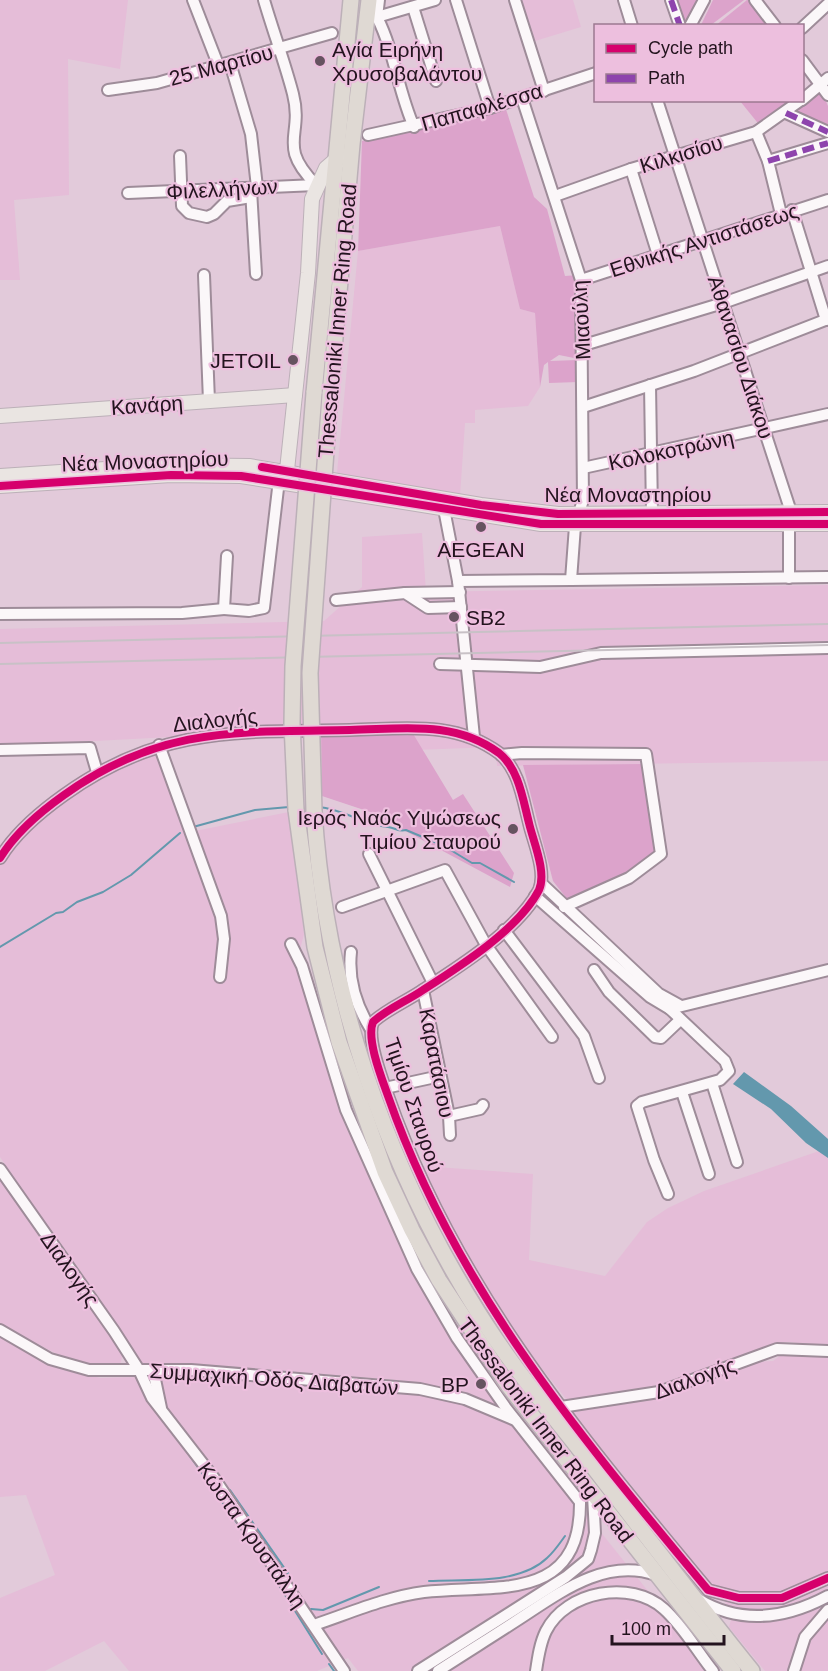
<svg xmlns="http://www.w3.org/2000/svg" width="828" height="1671" viewBox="0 0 828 1671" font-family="Arial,sans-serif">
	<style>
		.built { fill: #e5bdd8 }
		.green { fill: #dca3cb }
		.water { fill: #6398ad }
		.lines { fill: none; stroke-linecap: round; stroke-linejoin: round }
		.stream { stroke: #6398ad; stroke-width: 2 }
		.minor-casing { stroke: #9e8c99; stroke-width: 14 }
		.major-casing { stroke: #bcb0b8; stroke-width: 16 }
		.highway-casing { stroke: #bcb0b8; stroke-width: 18 }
		.minor { stroke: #fbf7f9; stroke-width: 10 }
		.major { stroke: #eae5e2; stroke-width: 14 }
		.highway { stroke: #dfd9d3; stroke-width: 15 }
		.rail { stroke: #c8c1c6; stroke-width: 2 }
		.highway-bridge-casing { stroke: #bcb0b8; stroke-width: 18; stroke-linecap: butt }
		.highway-bridge { stroke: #dfd9d3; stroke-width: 15 }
		.quiet { stroke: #8e44ad; stroke-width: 6; stroke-dasharray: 12 6; stroke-linecap: butt }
		.cycleway-casing { stroke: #edbfde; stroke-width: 11 }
		.cycleway { stroke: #d6006c; stroke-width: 8 }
		.poi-dot { fill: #665360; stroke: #edbfde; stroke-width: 2 }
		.labels { text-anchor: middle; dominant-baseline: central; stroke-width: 4.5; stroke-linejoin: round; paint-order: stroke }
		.poi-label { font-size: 21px; fill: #23131e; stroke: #edbfde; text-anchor: end }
		.street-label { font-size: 21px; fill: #23131e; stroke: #edbfde }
	</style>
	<rect width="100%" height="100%" fill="#e2cada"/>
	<g class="built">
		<polygon points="0,0 128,0 120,69 68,59 69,195 14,200 20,280 0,280"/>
		<polygon points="522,0 573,0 581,27 535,41"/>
		<polygon points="500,226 520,309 535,313 540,387 528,406 475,410 475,423 465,423 460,496 337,473 358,251"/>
		<polygon points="422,533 426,592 828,585 828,761 497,766 496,747 387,751 320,729 0,746 0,629 324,621 362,587 362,537"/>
		<polygon points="155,749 185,833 289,812 304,934 297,961 343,1120 402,1252 441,1321 496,1401 493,1405 456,1390 396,1380 185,1363 145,1365 138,1359 0,1157 0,865 24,835 52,810 117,766"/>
		<polygon points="819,1151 828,1154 828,1346 788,1342 773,1344 658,1387 567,1400 513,1332 459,1244 422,1166 533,1174 529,1260 605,1276 647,1222 668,1208 704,1191"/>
		<polygon points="0,1175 123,1353 120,1365 108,1368 69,1360 0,1325"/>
		<polygon points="0,1335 48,1364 100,1378 212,1375 406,1393 465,1404 515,1425 712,1671 358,1671 348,1658 317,1671 129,1671 104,1641 45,1671 0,1671 0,1598 55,1575 26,1495 0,1497"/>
		<polygon points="785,1352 828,1356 828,1671 765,1671 729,1627 733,1612 574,1414 575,1409 603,1405 750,1362 773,1361"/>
	</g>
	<g class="green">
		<polygon points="674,0 698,0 684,25"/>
		<polygon points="713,0 744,0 711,25 701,25"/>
		<polygon points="747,0 750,0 771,26 715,26"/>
		<polygon points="821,90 828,106 828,127 798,114 799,108"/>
		<polygon points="740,101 794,101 761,127"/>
		<polygon points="505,106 534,197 547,209 565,276 578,275 579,359 559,355 550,361 577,360 578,382 549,383 548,362 544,365 540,387 535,313 520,309 500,226 358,251 362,141 466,119"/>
		<polygon points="409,727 453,800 463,794 514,873 510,887 370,812 322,796 321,731"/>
		<polygon points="643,764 659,854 618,880 568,900 553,881 523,765"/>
	</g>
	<polygon class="water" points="744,1072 791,1106 828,1139 828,1158 806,1143 771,1109 733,1084"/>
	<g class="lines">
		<g class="stream">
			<path d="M319,807c24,2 45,18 69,20 8,1 10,5 18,3l38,16 28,17h8l34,19"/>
			<polyline points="193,827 255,810 289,807"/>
			<polyline points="0,947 56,913 63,912 77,902 103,892 131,875 180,833"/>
			<polyline points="183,1446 258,1553"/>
			<polyline points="230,1490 290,1576"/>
			<polyline points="265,1563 322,1654"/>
			<path d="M429,1581c37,-2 90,4 118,-23 7,-6 13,-15 18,-22"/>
			<polyline points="311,1609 323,1610 379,1587"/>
			<polyline points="329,1664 334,1671"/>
		</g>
		<g class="minor-casing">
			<g id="minor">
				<polyline points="193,0 219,67"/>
				<path d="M264,0c9,31 21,63 29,94 11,43 -17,50 23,91"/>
				<polyline points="456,0 490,108"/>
				<polyline points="515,0 544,91"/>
				<polyline points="624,0 632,26"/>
				<polyline points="671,0 680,26"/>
				<polyline points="755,0 775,26"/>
				<polyline points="413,7 436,81"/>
				<path d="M377,17c18,36 21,74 37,110"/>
				<polyline points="377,17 435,0"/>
				<polyline points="377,17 379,0"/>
				<polyline points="690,26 704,0"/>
				<polyline points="802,28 828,4"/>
				<polyline points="802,60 828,95"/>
				<polyline points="230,63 251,134 257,187"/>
				<polyline points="108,90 157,83 332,33"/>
				<polyline points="657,100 791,512"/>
				<polyline points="802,100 828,78"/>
				<polyline points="786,113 828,132"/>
				<polyline points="756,132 768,161 781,214"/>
				<polyline points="368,135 490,108 596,73"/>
				<polyline points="180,156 182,206 189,213 207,217 214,214 227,201 251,197"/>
				<polyline points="768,161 828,143"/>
				<polyline points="631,169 658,255"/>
				<polyline points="251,190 256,274"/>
				<polyline points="128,193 316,185"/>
				<polyline points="555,196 631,169 756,132 801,100"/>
				<polyline points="792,210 826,320"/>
				<polyline points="204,275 209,401"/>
				<polyline points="581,280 828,200"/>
				<polyline points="584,345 723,303 828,266"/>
				<polyline points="650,385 652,513"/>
				<polyline points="583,407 694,371 828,319"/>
				<polyline points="583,468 828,414"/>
				<polyline points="444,509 458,581"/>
				<polyline points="227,556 224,609 249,611 264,608 279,480"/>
				<polyline points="789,578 789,524"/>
				<polyline points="571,580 828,577"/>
				<polyline points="405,593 460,592"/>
				<polyline points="336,600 405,593 428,608 461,607"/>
				<polyline points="0,614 182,613 224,609"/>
				<polyline points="440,664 540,667 601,653 828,648"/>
				<polyline points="474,737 458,581 571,580 575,526 583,500 581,280 522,98"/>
				<polyline points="159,745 221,916 224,939 220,977"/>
				<polyline points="0,750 90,748 97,772"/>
				<polyline points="501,755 522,753 646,754 661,854 629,878 564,907"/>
				<polyline points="369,854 433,983"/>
				<path d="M0,858c16,-26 40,-46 64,-63 96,-69 174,-63 286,-65 54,-1 104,-10 149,23 20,16 24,47 30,70 4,18 18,49 10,67 -20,39 -80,77 -116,100 -16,11 -36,19 -50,32 -7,17 9,57 15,74 67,192 192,340 320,494l31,8h43l46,-20"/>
				<polyline points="541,883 659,994 679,1005"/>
				<polyline points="535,896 650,997 670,1009 828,970"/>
				<polyline points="342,907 445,870 486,945 552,1037"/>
				<polyline points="504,930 584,1036 599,1078"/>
				<path d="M291,944l11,22 44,144 71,159 40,69 49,70 74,94c1,102 -85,82 -156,90 -38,5 -74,21 -110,33"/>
				<path d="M351,952c-3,27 5,53 19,76"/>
				<polyline points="594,970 609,992 655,1037 661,1038 680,1020"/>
				<polyline points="423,990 449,1116 450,1135"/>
				<polyline points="712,1083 737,1162"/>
				<polyline points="385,1088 440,1076"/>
				<polyline points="682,1092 709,1174"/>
				<polyline points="449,1116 480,1109 483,1105"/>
				<polyline points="0,1169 114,1331 139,1370 152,1398 214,1478 344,1671"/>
				<polyline points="668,1194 654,1160 637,1106 642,1102 720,1080 729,1071 725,1061 670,1009"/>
				<polyline points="0,1330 50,1359 89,1370 191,1370 420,1389 465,1399 515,1420"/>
				<polyline points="153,1370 161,1408"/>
				<polyline points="561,1407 659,1392 777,1349 828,1351"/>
				<path d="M698,1599c43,26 87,20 130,-3"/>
				<polyline points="418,1671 566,1577 588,1559 591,1550 595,1533 593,1495"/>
				<path d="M438,1671c26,-17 52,-33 78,-50 42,-27 88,-64 140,-46"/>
				<path d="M536,1671c2,-14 4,-28 10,-40 20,-40 85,-52 118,-22 19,17 33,42 49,62"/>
				<polyline points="794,1671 805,1637 828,1610"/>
			</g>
		</g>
		<g class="major-casing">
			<g id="major">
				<polyline points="0,416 295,395"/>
				<polyline points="287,470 308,273 312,199 326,168 334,161 344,160"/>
				<polyline points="0,476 165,465 249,466 481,505 558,514 828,512"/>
				<polyline points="0,486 171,475 241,476 541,524 828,524"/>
			</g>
		</g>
		<g class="highway-casing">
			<g id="highway">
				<polyline points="314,393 351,0"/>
				<polyline points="330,395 352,144 369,0"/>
				<polyline points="296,810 315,947 339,1042 385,1172 412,1230 439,1280 508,1385 733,1671"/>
				<path d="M314,811c11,176 71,354 165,503 34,54 76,104 115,154 52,68 104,136 158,203"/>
			</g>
		</g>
		<use href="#minor" class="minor"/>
		<use href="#major" class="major"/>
		<use href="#highway" class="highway"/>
		<g class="rail">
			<polyline points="0,643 828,624"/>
			<polyline points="0,664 828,645"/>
		</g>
		<g class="highway-bridge-casing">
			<g id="highway-bridge">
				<polyline points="296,810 292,724 293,666 314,393"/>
				<polyline points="314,811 310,673 330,395"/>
			</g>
		</g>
		<use href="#highway-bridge" class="highway-bridge"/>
		<g class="quiet">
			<polyline points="671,0 680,26"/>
			<polyline points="786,113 828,132"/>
			<polyline points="768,161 828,143"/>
		</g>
		<g class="cycleway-casing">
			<g id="cycleway">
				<polyline points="262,467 481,505 558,514 828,512"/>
				<polyline points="0,486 171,475 241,476 541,524 828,524"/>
				<path d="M0,858c16,-26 40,-46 64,-63 96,-69 174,-63 286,-65 54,-1 104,-10 149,23 20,16 24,47 30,70 4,18 18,49 10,67 -20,39 -80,77 -116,100 -16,11 -36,19 -50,32 -7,17 9,57 15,74 67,192 192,340 320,494l31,8h43l46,-20"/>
			</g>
		</g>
		<use href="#cycleway" class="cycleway"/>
	</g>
	<g class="poi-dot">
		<circle cx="320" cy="61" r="6"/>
		<circle cx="293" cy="360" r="6"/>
		<circle cx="481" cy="527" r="6"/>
		<circle cx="454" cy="617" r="6"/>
		<circle cx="513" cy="829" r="6"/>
		<circle cx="481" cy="1384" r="6"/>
	</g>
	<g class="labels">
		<g class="poi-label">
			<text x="332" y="49" text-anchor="start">Αγία Ειρήνη<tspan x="332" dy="24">Χρυσοβαλάντου</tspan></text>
			<text x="281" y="360">JETOIL</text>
			<text x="481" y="549" text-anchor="middle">AEGEAN</text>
			<text x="466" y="617" text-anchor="start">SB2</text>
			<text x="501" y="817">Ιερός Ναός Υψώσεως<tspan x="501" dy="24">Τιμίου Σταυρού</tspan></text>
			<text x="469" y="1384">BP</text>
		</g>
		<g class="street-label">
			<text transform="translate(221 65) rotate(-15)">25 Μαρτίου</text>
			<text transform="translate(482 107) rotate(-16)">Παπαφλέσσα</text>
			<text transform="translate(681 154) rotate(-17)">Κιλκισίου</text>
			<text transform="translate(222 189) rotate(-3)">Φιλελλήνων</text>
			<text transform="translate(704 240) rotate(-18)">Εθνικής Αντιστάσεως</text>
			<text transform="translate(581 320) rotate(-93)">Μιαούλη</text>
			<text transform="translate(337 321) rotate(-85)">Thessaloniki Inner Ring Road</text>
			<text transform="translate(741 357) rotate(72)">Αθανασίου Διάκου</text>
			<text transform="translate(147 405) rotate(-4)">Κανάρη</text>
			<text transform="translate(671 450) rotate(-12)">Κολοκοτρώνη</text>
			<text transform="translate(145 461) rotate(-2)">Νέα Μοναστηρίου</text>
			<text x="628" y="494">Νέα Μοναστηρίου</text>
			<text transform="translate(215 720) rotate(-6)">Διαλογής</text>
			<text transform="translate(437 1063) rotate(79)">Καρατάσιου</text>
			<text transform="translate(414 1105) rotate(71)">Τιμίου Σταυρού</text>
			<text transform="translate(70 1269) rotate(55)">Διαλογής</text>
			<text transform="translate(695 1378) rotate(-20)">Διαλογής</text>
			<text transform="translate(274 1379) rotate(4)">Συμμαχική Οδός Διαβατών</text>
			<text transform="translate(546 1430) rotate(53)">Thessaloniki Inner Ring Road</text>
			<text transform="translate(252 1535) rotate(55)">Κώστα Κρυστάλλη</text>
		</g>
	</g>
	<rect x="594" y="24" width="210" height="78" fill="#edbfde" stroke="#9c7a91" stroke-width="1.5"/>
	<rect x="606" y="44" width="30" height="9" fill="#d6006c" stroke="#9c7a91" stroke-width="1.5"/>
	<text x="648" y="54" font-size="18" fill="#23131e">Cycle path</text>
	<rect x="606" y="74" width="30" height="9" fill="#8e44ad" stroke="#9c7a91" stroke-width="1.5"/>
	<text x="648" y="84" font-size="18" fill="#23131e">Path</text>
	<path d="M612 1635v9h112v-9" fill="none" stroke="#23131e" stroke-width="3"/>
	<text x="621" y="1635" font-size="18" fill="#23131e" stroke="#edbfde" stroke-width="4.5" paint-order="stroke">100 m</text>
</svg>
